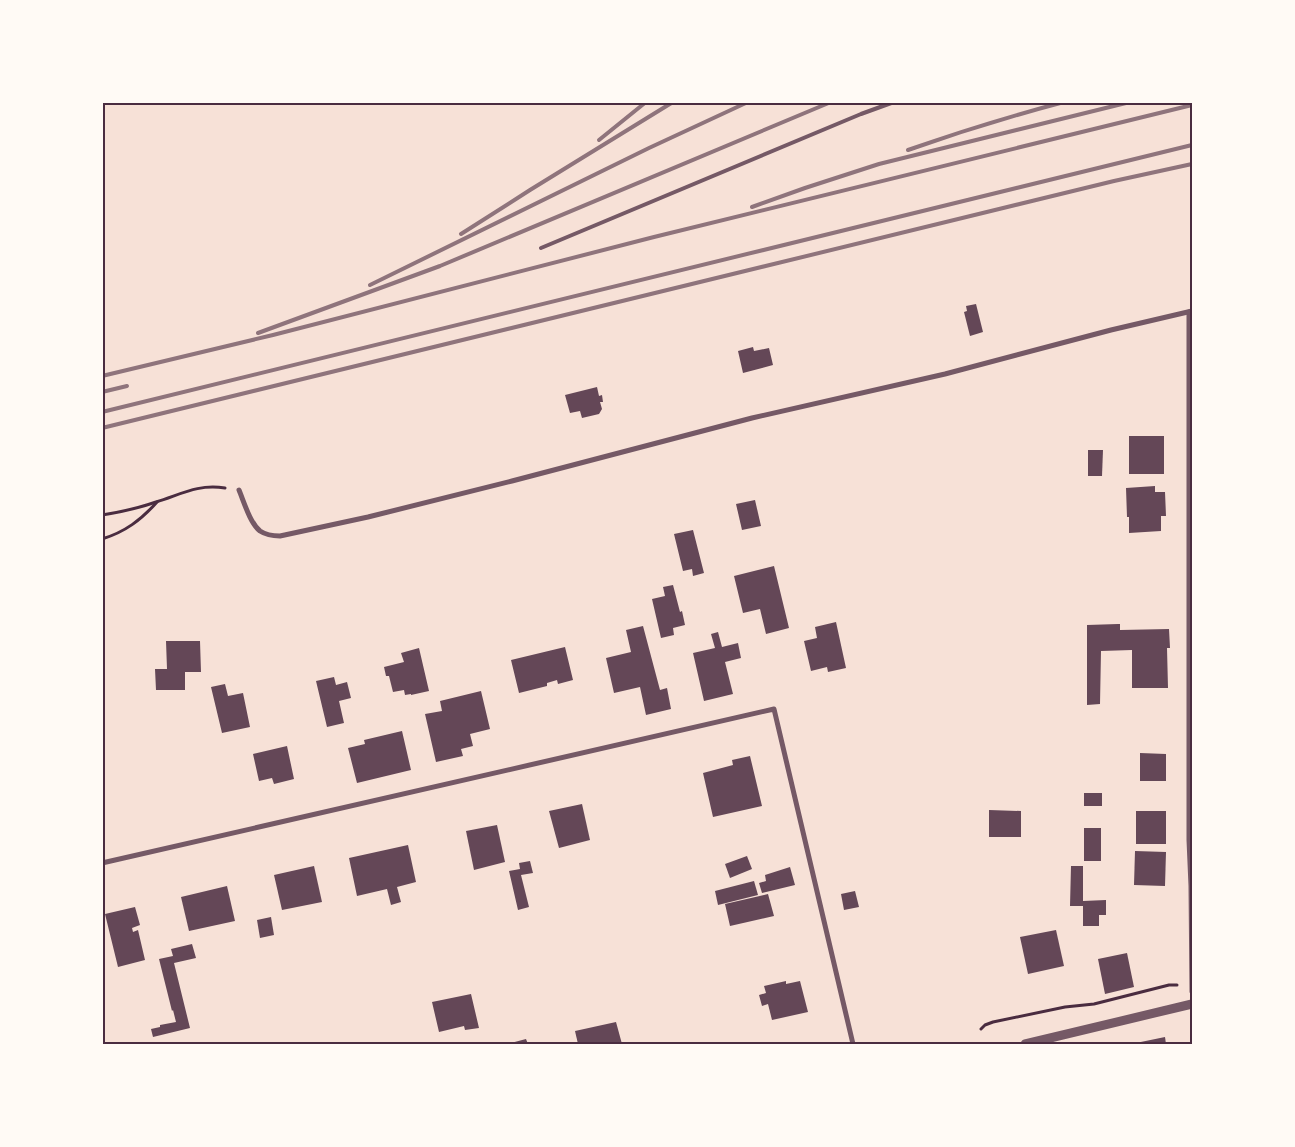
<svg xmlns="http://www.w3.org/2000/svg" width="1295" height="1147" viewBox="0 0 1295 1147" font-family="'Nunito Sans',sans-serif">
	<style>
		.building { fill: #644757 }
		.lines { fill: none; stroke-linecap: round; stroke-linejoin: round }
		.path { stroke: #4a2c40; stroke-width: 3 }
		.service { stroke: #755966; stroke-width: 4 }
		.minor { stroke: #755966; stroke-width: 5 }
		.tertiary { stroke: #755966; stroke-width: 9 }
		.rail { stroke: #8f747c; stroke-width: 4 }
		.neatline { fill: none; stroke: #4a2c40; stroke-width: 2 }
	</style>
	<rect width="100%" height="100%" fill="#f7e1d7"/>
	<g class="building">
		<polygon points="976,304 983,332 970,336 964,312 967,311 966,306"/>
		<polygon points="753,347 754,351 769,348 773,365 743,373 738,351"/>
		<polygon points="597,387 599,396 602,395 603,402 600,402 602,409 599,414 582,418 580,411 570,413 565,395"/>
		<rect x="1129" y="436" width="35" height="38"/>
		<polygon points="1088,450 1103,450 1102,476 1088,476"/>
		<polygon points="1155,486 1155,492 1165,492 1166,516 1161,516 1161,531 1129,533 1129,517 1127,517 1126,488"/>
		<polygon points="755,500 761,526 742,530 736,504"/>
		<polygon points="693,530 704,573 693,576 692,569 683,571 674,534"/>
		<polygon points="774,566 789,628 766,634 760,609 743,613 734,576"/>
		<polygon points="673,585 680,612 682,611 685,625 673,628 674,635 661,638 652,599 665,596 663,587"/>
		<polygon points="836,622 846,668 828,672 827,667 811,671 804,641 817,638 815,627"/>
		<polygon points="1118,624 1120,624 1120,630 1169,629 1170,648 1167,648 1168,688 1132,688 1132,650 1101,651 1100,704 1087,705 1087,625"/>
		<polygon points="643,626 660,690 667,688 671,709 646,715 640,687 614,693 606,658 631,652 626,630"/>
		<polygon points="718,632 722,647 738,643 741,658 725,662 733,694 704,701 693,653 715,648 711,634"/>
		<polygon points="166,641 200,641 201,672 185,672 185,690 156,690 155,669 167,669"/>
		<polygon points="565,647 573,680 558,684 557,680 547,683 547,686 519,693 511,660"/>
		<polygon points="419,648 429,691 411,695 411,694 405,695 404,690 393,692 389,676 386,676 384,667 404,662 401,653"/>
		<polygon points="334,677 336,685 347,682 351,698 339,701 344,723 327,727 316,681"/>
		<polygon points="225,684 228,696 243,693 250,727 222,733 211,687"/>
		<polygon points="481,691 490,729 470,734 473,746 461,749 463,756 436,762 425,714 442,711 440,701"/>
		<polygon points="402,731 411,770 357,783 348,748 365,744 364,740"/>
		<polygon points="287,746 294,779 274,784 272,778 259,781 253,754"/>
		<polygon points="1140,753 1166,754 1166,781 1140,781"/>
		<polygon points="750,756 762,806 713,817 703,773 733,765 732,760"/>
		<rect x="1084" y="793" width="18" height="13"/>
		<polygon points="582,804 590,840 559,848 549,811"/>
		<polygon points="989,810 1021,811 1021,837 989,837"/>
		<rect x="1136" y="811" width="30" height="33"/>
		<polygon points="497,825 505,862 474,870 466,831"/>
		<rect x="1084" y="828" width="17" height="33"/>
		<polygon points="408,845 416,882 397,887 401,902 391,905 387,889 357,896 349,858"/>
		<polygon points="1135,851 1166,852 1165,886 1134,885"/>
		<polygon points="747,856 752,869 730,878 725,864"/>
		<polygon points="530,861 533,873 521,875 529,907 518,910 509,871 520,869 519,863"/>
		<polygon points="314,866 322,902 282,910 274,875"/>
		<polygon points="1071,866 1083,866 1083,901 1106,900 1106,915 1099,915 1099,926 1083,926 1083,906 1070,906"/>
		<polygon points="790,867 795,885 762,893 759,883 766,881 765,875"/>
		<polygon points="754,881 758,895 718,905 715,891"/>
		<polygon points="227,886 235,921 189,931 181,897"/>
		<polygon points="855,891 859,907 844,910 841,894"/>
		<polygon points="768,894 774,916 730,926 725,904"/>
		<polygon points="135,907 140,925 132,928 133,932 138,930 145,960 118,967 105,914"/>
		<polygon points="271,917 274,935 260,938 257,920"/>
		<polygon points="1056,930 1064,966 1028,974 1020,937"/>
		<polygon points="192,944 196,958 174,963 190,1028 153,1037 151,1029 160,1027 160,1025 176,1022 173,1010 172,1011 159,959 173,956 171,949"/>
		<polygon points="1127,953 1134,987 1105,994 1098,959"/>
		<polygon points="786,981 786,984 800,981 808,1012 772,1020 768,1004 762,1006 759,995 766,993 764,986"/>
		<polygon points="471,994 479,1028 465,1030 464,1026 439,1032 432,1002"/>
		<polygon points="616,1022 622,1044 578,1044 575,1031"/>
		<polygon points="1165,1037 1166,1044 1131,1044"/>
		<polygon points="526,1039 528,1044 507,1044"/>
	</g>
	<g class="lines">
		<g class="path">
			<path d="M102,515c19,-3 37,-7 54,-13 26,-8 41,-18 69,-14"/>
			<path d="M102,539c23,-7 39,-19 55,-37"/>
			<polyline points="981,1029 985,1025 993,1022 1065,1007 1094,1004 1169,985 1177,985"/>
		</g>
		<polyline class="service" points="541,248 861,114 894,102"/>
		<g class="minor">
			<polyline points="1189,312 1189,840 1191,886 1192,992"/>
			<path d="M239,490c5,12 11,33 21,41 6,4 13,5 20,5l88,-19 144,-36 240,-63 193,-44 166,-44 81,-19"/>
			<polyline points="102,863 774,709 853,1044"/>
		</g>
		<polyline class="tertiary" points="1025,1044 1192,1004"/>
		<g class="rail">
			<polyline points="599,140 646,102"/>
			<path d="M908,150c51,-18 103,-34 156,-48"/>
			<polyline points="752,207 805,188 879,164 1130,102"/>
			<polyline points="461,234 530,190 673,102"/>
			<polyline points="370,285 649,148 748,102"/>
			<polyline points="258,333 440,266 831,102"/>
			<polyline points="102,376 273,335 654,237 1192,105"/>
			<polyline points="102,392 127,386"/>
			<polyline points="102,412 1192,145"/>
			<polyline points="102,428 1114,181 1192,164"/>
		</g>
	</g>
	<rect width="1295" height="1147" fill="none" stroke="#fffaf5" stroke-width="208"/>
	<rect x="104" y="104" width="1087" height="939" class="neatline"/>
</svg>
